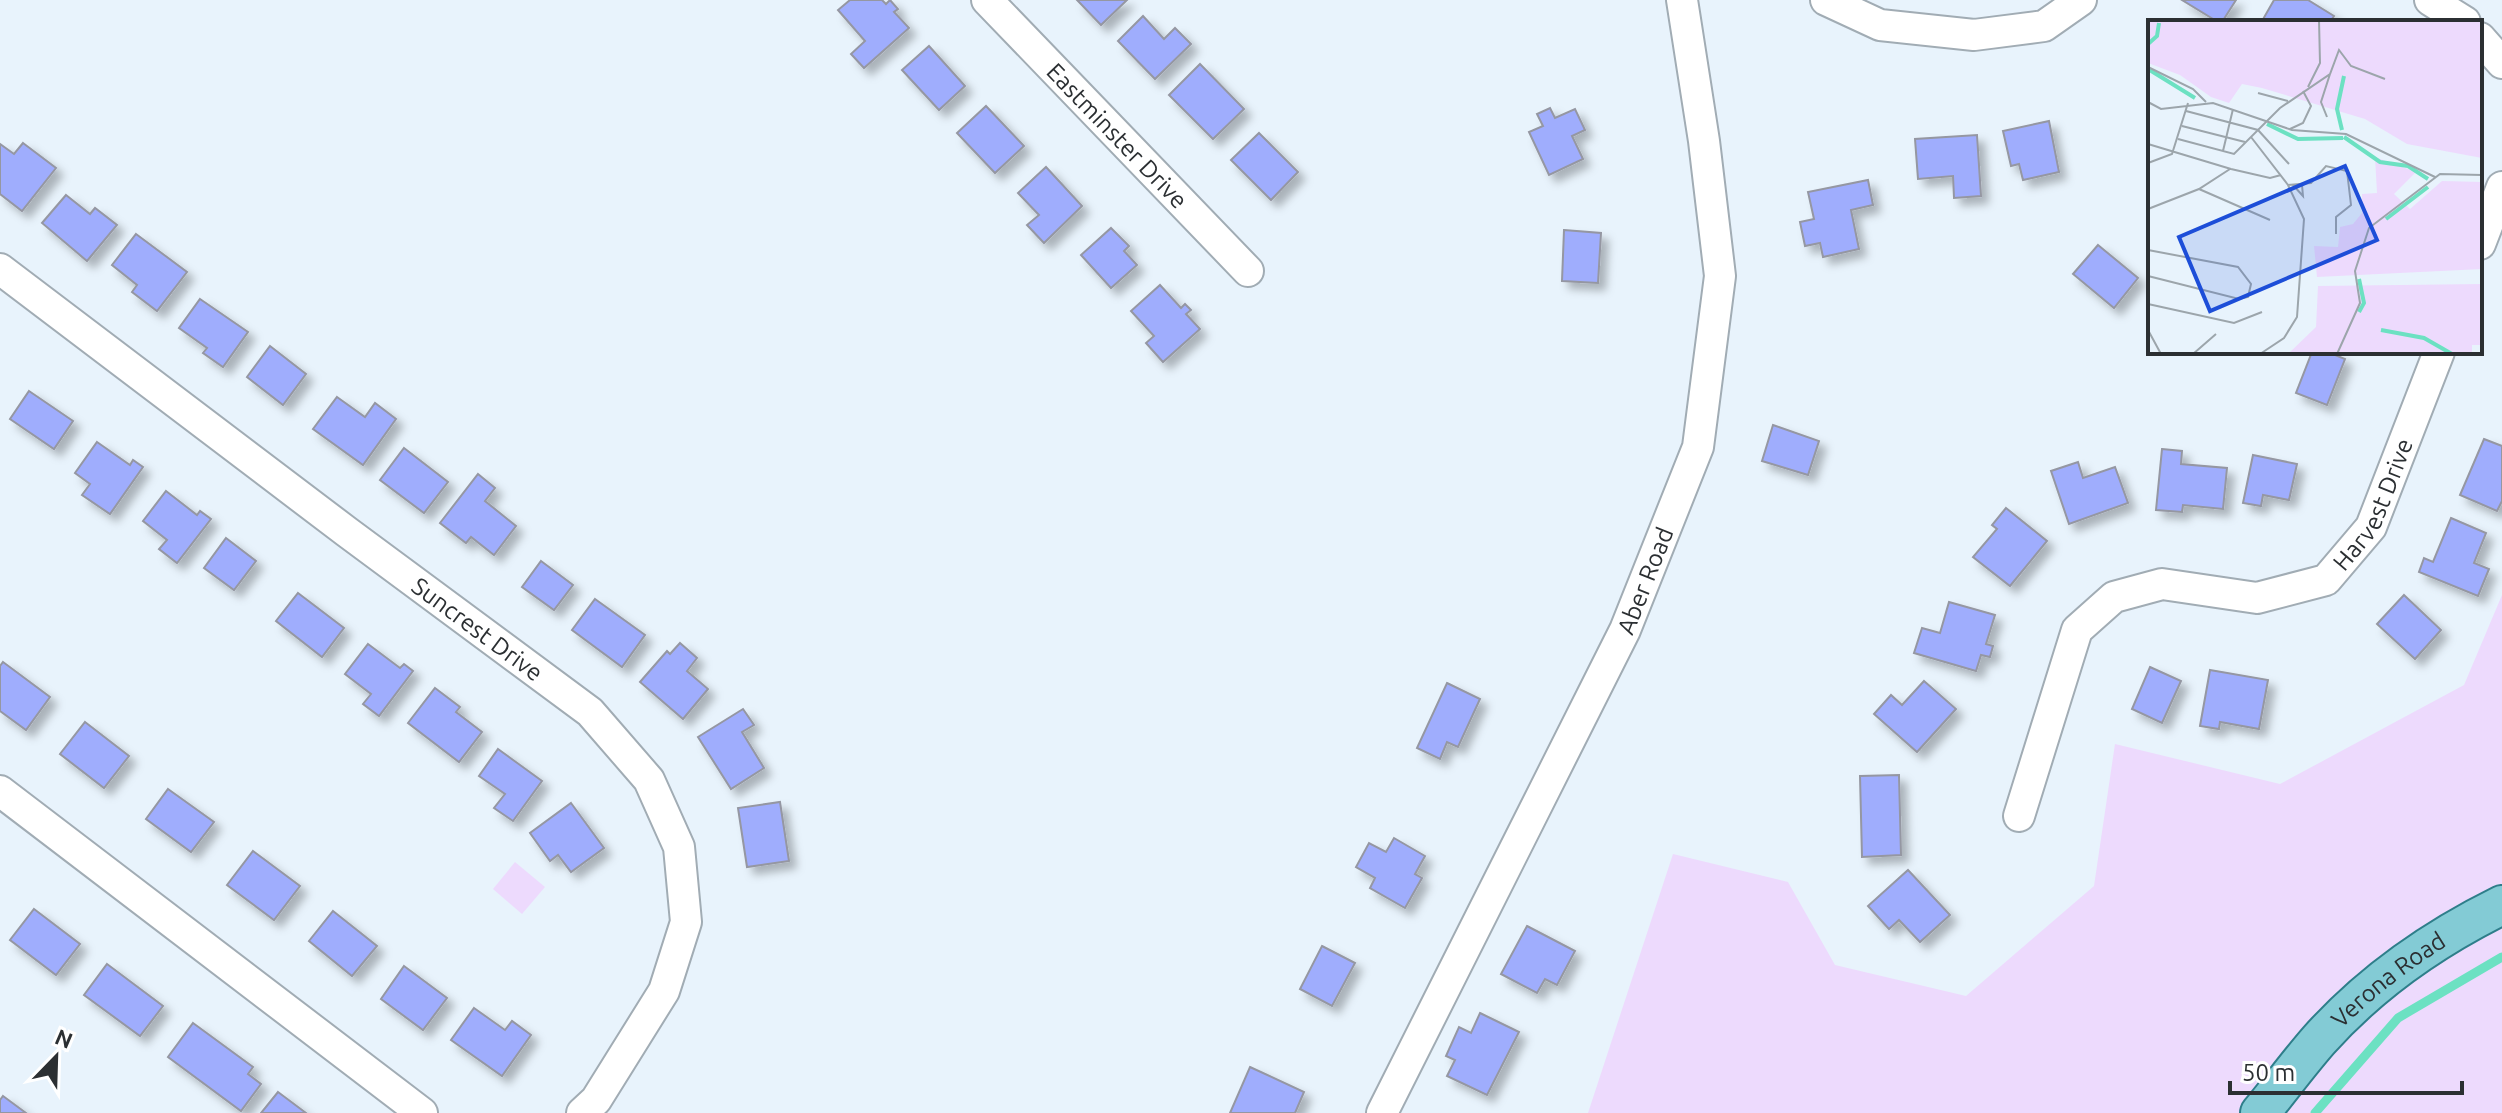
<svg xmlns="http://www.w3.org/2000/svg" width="2502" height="1113" viewBox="0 0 2502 1113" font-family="Ubuntu,sans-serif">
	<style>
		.green { fill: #eddafd }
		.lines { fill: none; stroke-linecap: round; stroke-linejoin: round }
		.stream { stroke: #6ce1c2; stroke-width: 9 }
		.building { fill: #9fadfd; stroke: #9597a2; stroke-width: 2; filter: url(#shadow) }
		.minor-casing { stroke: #a1acb4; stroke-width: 34 }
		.major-casing { stroke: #2e7e8a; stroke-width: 42 }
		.minor { stroke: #fff; stroke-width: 30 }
		.major { stroke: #83cbd5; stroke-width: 38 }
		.labels { text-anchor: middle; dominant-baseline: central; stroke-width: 6; stroke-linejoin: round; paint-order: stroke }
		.street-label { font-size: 24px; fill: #2b2f32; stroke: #fff }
		.inset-river { fill: none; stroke: #6ce1c2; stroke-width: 4 }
		.inset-road { fill: none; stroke: #9ca5ab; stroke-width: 2 }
		.view { fill: #1d4ed8; fill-opacity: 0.15; stroke: #1d4ed8; stroke-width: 4 }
		.inset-edge { fill: none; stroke: #2b2f32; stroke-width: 4 }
	</style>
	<defs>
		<filter id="shadow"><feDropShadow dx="7" dy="7" stdDeviation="4" flood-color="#0004"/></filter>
	</defs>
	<rect width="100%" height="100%" fill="#e8f3fc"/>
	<g class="green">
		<polygon points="2502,595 2502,1113 1588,1113 1673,854 1788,882 1835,965 1966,996 2094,886 2115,744 2280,784 2464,685"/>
		<polygon points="515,862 545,887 522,914 493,889"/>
	</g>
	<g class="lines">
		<polyline class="stream" points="2315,1113 2398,1018 2502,957"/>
	</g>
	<g class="building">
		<polygon points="850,0 882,0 886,4 890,0 898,9 894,12 909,28 864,68 851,54 865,41 838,10"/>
		<polygon points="1077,0 1127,0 1101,25"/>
		<polygon points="2182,0 2236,0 2222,22 2218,22"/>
		<polygon points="2274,0 2308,0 2334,16 2330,22 2264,22 2262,21"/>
		<polygon points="1143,16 1164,39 1175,28 1191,44 1155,79 1118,41"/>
		<polygon points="929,46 965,86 939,110 902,70"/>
		<polygon points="1200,64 1244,109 1213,139 1169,95"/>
		<polygon points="986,106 1024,146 995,173 957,133"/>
		<polygon points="1550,108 1555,118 1575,109 1585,130 1572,136 1583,159 1549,175 1529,132 1543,126 1537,114"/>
		<polygon points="2049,121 2059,172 2023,180 2019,164 2011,166 2003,131"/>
		<polygon points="1259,133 1298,172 1271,200 1231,160"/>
		<polygon points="1977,135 1981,196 1954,198 1953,176 1918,179 1915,139"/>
		<polygon points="23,143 56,168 22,211 0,194 0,144 14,154"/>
		<polygon points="1046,167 1082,206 1044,243 1027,225 1039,215 1018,193"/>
		<polygon points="1868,180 1873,205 1851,210 1859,249 1823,257 1820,243 1805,246 1800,222 1814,219 1808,192"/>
		<polygon points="66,195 90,214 95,208 117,225 87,261 42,223"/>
		<polygon points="1111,228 1129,246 1124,251 1137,265 1111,288 1081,255"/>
		<polygon points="1564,230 1601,233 1598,283 1562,281"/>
		<polygon points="136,234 187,272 157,311 132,292 137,285 112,265"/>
		<polygon points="2098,245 2138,278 2114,308 2073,274"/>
		<polygon points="1160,285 1181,308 1185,304 1191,310 1186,314 1200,329 1163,362 1146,343 1154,336 1131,311"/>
		<polygon points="200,299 248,332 223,367 203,353 207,348 179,328"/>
		<polygon points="270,346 306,374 283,405 247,377"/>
		<polygon points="2312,352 2328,352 2345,359 2327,405 2296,393"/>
		<polygon points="29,391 73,421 54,449 10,419"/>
		<polygon points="337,397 365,417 375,403 396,419 363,465 313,429"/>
		<polygon points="1773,425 1819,441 1808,475 1762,461"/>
		<polygon points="2484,439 2502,446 2502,501 2497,511 2460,495"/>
		<polygon points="97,442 130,465 133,460 143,467 110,514 82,495 90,484 75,473"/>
		<polygon points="404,448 448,482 424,513 380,480"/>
		<polygon points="2162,449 2182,451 2181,464 2227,468 2223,509 2183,505 2182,512 2156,510"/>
		<polygon points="2253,455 2297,464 2289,500 2263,495 2261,506 2243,503"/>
		<polygon points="2078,462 2083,478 2115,467 2128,503 2069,524 2051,471"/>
		<polygon points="478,474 495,488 485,501 516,526 494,555 471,537 466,543 440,523"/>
		<polygon points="166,491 197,515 200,511 211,519 177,563 159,549 167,540 143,521"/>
		<polygon points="2006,508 2047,541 2010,586 1973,557 1997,529 1992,525"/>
		<polygon points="2451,518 2486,533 2474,563 2489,569 2478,596 2419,572 2424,558 2433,562"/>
		<polygon points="226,538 256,561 234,590 204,568"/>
		<polygon points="541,561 573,585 554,610 522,587"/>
		<polygon points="298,593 344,628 322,657 276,621"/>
		<polygon points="2404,595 2441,630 2415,659 2377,624"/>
		<polygon points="595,599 645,635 622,667 572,630"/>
		<polygon points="1949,602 1995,615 1986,644 1993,646 1990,657 1981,655 1976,671 1914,653 1922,628 1940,633"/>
		<polygon points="680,643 697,658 687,671 708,689 683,719 640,682 667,651 670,654"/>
		<polygon points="368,644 400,668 404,664 413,671 379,716 363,704 371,694 345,674"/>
		<polygon points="3,662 50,697 26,730 0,711 0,666"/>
		<polygon points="2150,667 2181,681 2162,723 2132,709"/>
		<polygon points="2210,670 2268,680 2259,729 2220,722 2219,729 2200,726"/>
		<polygon points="1924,681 1956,709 1917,752 1874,714 1891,695 1902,705"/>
		<polygon points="1447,683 1480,699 1458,747 1447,742 1440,759 1417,748"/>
		<polygon points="435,688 460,707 456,712 482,732 459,762 408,723"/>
		<polygon points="743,709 754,725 742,732 764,768 731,789 698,737"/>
		<polygon points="85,722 129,756 104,788 60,754"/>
		<polygon points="498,749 542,781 513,821 494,808 505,794 479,776"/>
		<polygon points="1899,775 1901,855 1862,857 1860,776"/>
		<polygon points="168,789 214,822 191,852 146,819"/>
		<polygon points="780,802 789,861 747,867 738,808"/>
		<polygon points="571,803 604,848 571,872 558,855 550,861 530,833"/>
		<polygon points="1394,838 1425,856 1415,874 1422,878 1405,908 1370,888 1375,878 1356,867 1369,843 1386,852"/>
		<polygon points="253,851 300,886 274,920 227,885"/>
		<polygon points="1908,870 1950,915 1920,942 1899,920 1889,929 1868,906"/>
		<polygon points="34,909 80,944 56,975 10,940"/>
		<polygon points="333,911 377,946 352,976 309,941"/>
		<polygon points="1527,926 1575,951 1557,985 1545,979 1537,993 1501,974"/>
		<polygon points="1322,946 1355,963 1332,1006 1300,989"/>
		<polygon points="107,964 163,1006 140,1036 84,995"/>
		<polygon points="404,966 447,998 423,1030 381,999"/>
		<polygon points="474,1008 505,1030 512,1021 531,1035 502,1076 451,1040"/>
		<polygon points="1480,1013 1519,1032 1487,1095 1447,1076 1455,1060 1446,1056 1459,1027 1471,1033"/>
		<polygon points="193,1023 253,1067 248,1074 261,1084 241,1111 168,1057"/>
		<polygon points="1250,1067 1304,1092 1295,1113 1230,1113"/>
		<polygon points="278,1092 306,1113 261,1113"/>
		<polygon points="3,1096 26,1113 0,1113 0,1100"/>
	</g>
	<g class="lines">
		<g class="minor-casing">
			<g id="minor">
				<path id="s1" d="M987,0l261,271"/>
				<polyline points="1826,0 1880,25 1974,35 2044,26 2081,0"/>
				<polyline points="2430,0 2465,22"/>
				<polyline points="2480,38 2502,63"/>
				<polyline points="2480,244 2502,187"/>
				<path id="s2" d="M0,269l347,263 243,180 59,68 30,67 7,75 -22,69 -68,109 -14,13"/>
				<polyline points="0,791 422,1113"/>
				<path id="s3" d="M2019,816l58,-186 37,-33 48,-13 95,14 69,-18 45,-53 68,-175"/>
				<path id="s4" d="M1382,1113l243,-483 73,-183 22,-171 -16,-135 -22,-141"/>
			</g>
		</g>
		<g class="major-casing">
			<g id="major">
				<path id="s5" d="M2260,1113c20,-24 38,-49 59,-73 51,-57 114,-101 183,-135"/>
			</g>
		</g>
		<use href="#minor" class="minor"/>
		<use href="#major" class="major"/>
	</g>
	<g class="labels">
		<g class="street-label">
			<text stroke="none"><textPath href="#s1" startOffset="188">Eastminster Drive</textPath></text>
			<text stroke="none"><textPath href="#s3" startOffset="552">Harvest Drive</textPath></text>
			<text stroke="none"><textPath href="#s4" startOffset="594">Aber Road</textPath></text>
			<text stroke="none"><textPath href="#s2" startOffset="598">Suncrest Drive</textPath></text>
			<text stroke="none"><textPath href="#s5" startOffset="186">Verona Road</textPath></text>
		</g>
	</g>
	<g transform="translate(2148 20)">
		<rect width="334" height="334" fill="#e8f3fc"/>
		<path d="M0,0h334v138l-75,-14 -42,-25 -103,-31 -20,-4 -13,19 -18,-6 -31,-22 -32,-12zM227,137l41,15 -22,22 16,15 32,-28 40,1v87l-165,8 -3,-31 24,1 2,-20 13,-3 9,-11v-19l15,-1zM334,264v61h-10v9h-184l28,-27 2,-41z" fill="#eddafd"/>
		<path class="inset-river" d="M0,24l9,-8 2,-13M0,49l47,29M119,104l31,15 45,-1M194,110l-5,-21 7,-33M196,117l36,25 28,4 20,13M238,199l42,-32M211,259l5,24 -5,9M233,310l43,8 28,16"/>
		<path class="inset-road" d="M0,47l45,22 13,13M160,67l12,-24 -1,-43M110,73l30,8M0,82l13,7 52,-6 79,27 54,4 89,43M38,91l72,19 31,34M179,97l-6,-15 9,-28M34,106l63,16M142,109l13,-6 8,-17 -8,-15M103,117l37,48 16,34 -7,98 -13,21 -24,16M30,119l56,15 46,-46 50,-34 9,-24 12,16 34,13M0,124l83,25 39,9 11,-3M75,131l10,-42M0,143l24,-9 16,-51M140,165l23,-2 15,-17 21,5 4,34 -15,12v17M145,165l10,11 -1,-11M51,169l71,31M0,189l51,-20 31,-20M0,230l90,17 13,17 -3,13 -9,2 -91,-23M0,284l86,19 28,-11M0,310l13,24M45,334l23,-20M189,334l23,-51 -5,-32 14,-43 71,-54 42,1"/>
		<path class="view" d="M197,146l32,74 -167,71 -31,-74z"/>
		<rect width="334" height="334" class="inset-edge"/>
	</g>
	<g transform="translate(56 1057) rotate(23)" stroke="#ffffff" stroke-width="6" paint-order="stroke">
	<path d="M0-6L14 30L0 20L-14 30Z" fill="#2b2f32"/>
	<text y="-12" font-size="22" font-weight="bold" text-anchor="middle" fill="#2b2f32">N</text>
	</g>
	<path d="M2230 1081v12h232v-12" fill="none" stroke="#2b2f32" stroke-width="4"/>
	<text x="2242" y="1081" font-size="24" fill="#2b2f32" stroke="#ffffff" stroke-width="6" paint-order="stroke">50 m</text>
</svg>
